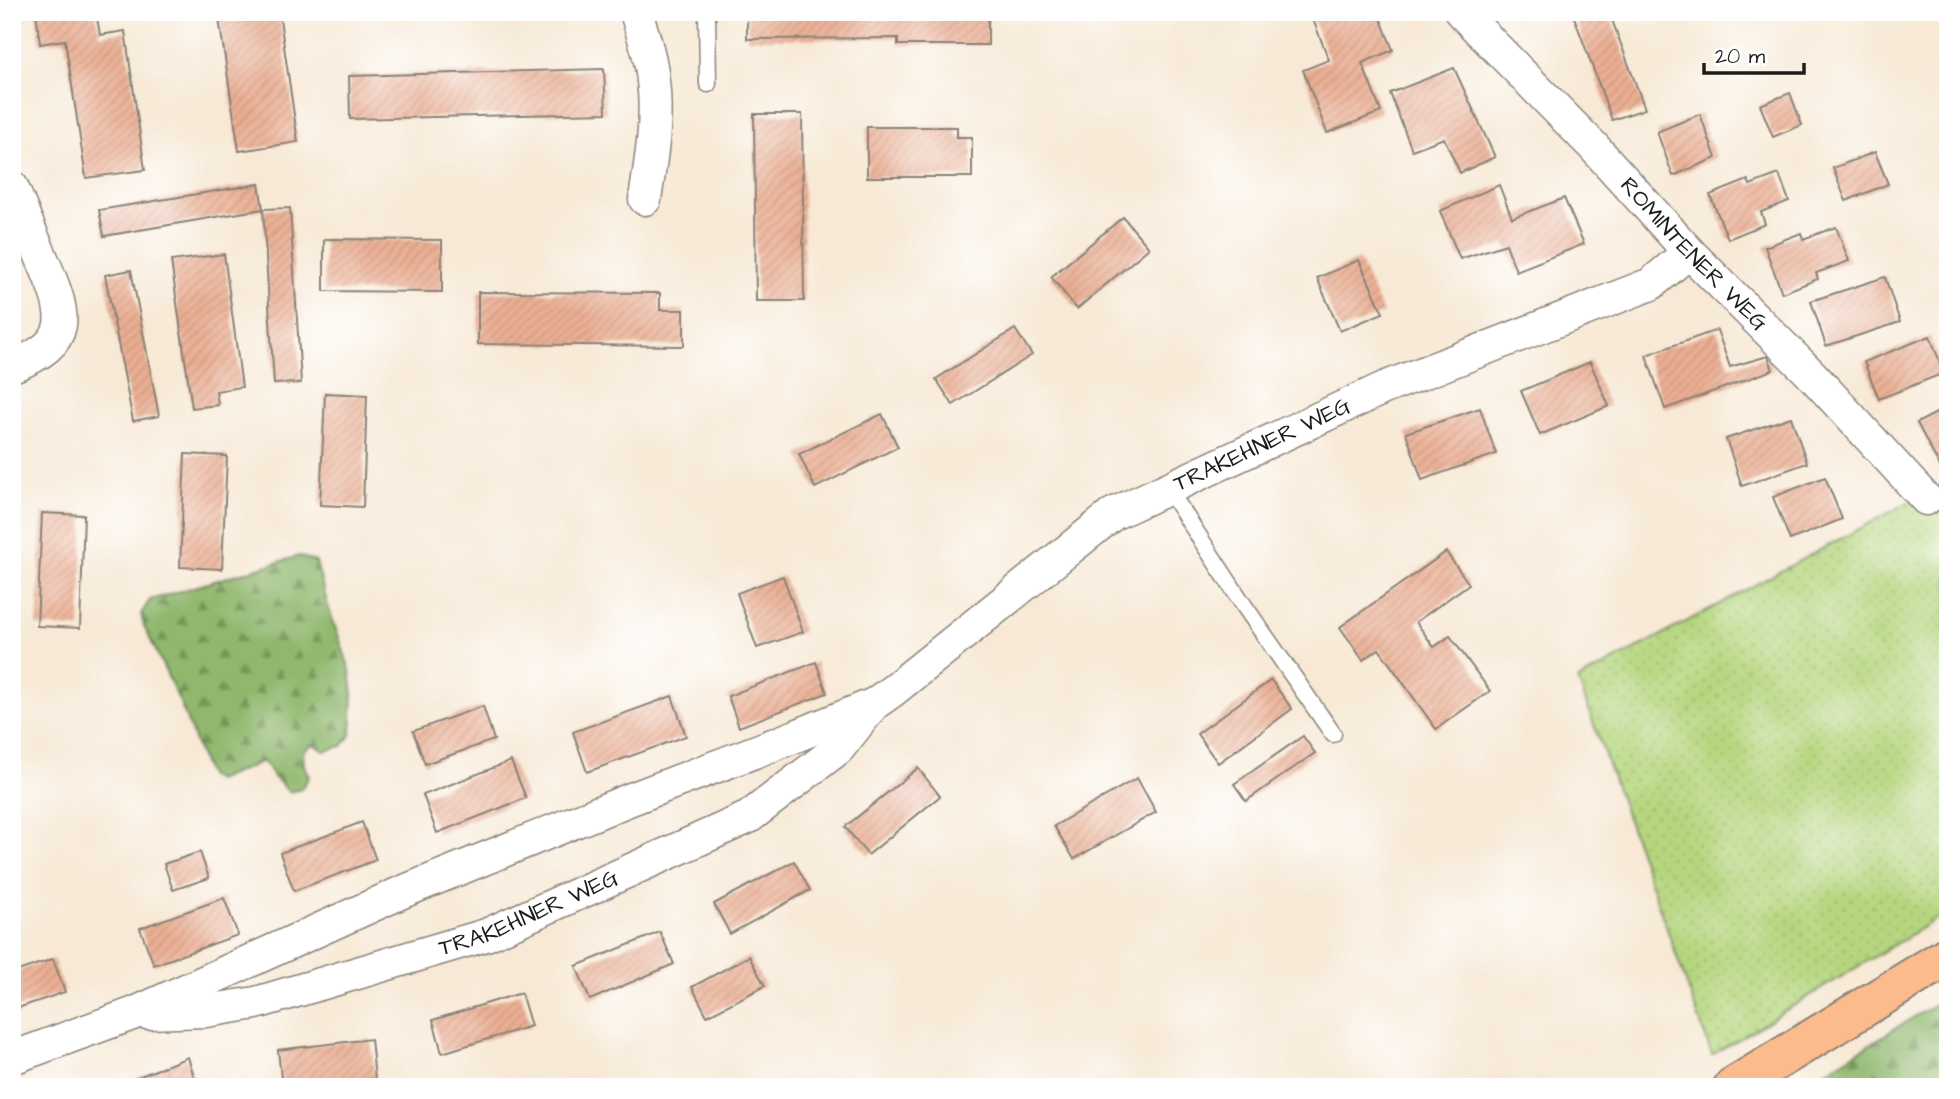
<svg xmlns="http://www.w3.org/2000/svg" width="1960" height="1099" viewBox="0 0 1960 1099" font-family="'Architects Daughter',sans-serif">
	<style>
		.grass { fill: url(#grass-dots); stroke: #68794d; stroke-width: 2 }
		.forest { fill: url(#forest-firs); stroke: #566a44; stroke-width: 2 }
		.building { fill: url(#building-hatch) }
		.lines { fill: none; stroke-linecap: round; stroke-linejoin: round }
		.service-casing { stroke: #8a8278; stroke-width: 19 }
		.minor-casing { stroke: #8a8278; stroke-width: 35 }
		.primary-casing { stroke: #8a8278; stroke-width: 42 }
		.service { stroke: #fff; stroke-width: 16 }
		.minor { stroke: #fff; stroke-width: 32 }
		.primary { stroke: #fbbb8c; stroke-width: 38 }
		.labels { text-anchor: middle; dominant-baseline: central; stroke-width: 6; stroke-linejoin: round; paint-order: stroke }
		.street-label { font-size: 23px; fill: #1c1c1c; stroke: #fff }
	</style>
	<defs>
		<pattern id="grass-dots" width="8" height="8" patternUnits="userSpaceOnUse" patternTransform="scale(1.75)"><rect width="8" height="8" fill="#b5d67e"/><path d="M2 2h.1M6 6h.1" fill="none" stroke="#9bb76c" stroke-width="1.8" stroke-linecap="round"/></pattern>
		<pattern id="forest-firs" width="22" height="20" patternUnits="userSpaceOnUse" patternTransform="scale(1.75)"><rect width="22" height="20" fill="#90b76d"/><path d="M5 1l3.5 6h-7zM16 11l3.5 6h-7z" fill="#759459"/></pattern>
		<pattern id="building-hatch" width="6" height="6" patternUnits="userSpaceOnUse" patternTransform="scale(1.75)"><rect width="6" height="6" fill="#ebaf93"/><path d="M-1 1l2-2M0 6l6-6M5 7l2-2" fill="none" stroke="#c9967e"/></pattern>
	</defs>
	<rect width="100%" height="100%" fill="#fff"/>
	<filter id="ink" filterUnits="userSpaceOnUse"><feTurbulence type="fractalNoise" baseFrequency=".0143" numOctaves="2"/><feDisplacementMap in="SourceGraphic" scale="14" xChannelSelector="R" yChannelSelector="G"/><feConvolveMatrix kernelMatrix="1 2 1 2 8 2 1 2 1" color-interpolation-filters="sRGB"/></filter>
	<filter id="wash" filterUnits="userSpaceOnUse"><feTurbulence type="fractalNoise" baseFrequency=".00686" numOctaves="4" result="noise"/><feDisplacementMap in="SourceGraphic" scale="28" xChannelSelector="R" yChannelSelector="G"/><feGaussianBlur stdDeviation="1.57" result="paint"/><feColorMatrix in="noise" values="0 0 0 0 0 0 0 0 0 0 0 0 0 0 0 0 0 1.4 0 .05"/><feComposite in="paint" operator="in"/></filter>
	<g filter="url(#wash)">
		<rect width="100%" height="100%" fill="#f7e9d5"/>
		<polygon class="grass" points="1948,481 1948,912 1712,1055 1578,680"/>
		<g class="forest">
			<polygon points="299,556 316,562 327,603 350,670 353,694 351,735 342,746 324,751 313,744 303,751 304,765 309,777 301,789 289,792 274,777 263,761 217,781 208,776 180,702 144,626 141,614 150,600"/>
			<polygon points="1948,996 1948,1087 1800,1087"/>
		</g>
		<g id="blocks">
			<g class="building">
				<polygon points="36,12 96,12 100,35 125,31 145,170 86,178 65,40 40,44"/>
				<polygon points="218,12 279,12 298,142 239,151"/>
				<polygon points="747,12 988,12 988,45 898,45 898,38 747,39"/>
				<polygon points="1310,12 1378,12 1393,50 1362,63 1381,112 1327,133 1303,70 1329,60"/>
				<polygon points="1577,12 1609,12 1645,109 1612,120 1573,14"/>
				<polygon points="1454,68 1495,157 1460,173 1444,138 1412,150 1390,93"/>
				<polygon points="604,69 606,113 350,119 349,76"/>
				<polygon points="1790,93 1802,125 1773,137 1760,105"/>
				<polygon points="754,114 802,114 804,301 756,301"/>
				<polygon points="1700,114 1716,158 1673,176 1657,132"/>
				<polygon points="867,127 957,127 957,137 972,137 972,177 867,177"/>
				<polygon points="1875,152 1888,184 1846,201 1833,168"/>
				<polygon points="1779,174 1789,201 1761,212 1765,224 1728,239 1710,195 1748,180 1750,185"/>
				<polygon points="259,184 263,209 290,208 301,383 274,384 263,209 104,236 99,210"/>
				<polygon points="1499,185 1512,218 1564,198 1584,244 1516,271 1506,244 1460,259 1440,211"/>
				<polygon points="1123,217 1149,248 1077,309 1051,277"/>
				<polygon points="1836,227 1849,261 1816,273 1818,279 1782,293 1765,247 1801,233 1803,239"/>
				<polygon points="324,239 442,240 442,292 324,291"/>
				<polygon points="224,254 242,387 216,391 218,405 192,408 171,261"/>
				<polygon points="1359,260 1383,313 1340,331 1317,278"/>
				<polygon points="131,270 159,416 133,421 105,275"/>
				<polygon points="1885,277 1900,322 1826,346 1811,301"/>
				<polygon points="478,292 660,293 660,310 684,310 684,346 478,344"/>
				<polygon points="1015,329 1032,355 953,405 936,379"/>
				<polygon points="1717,330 1730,367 1768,356 1773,370 1665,409 1646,355"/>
				<polygon points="1930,336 1944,373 1879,399 1864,362"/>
				<polygon points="1590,362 1609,406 1540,435 1521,391"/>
				<polygon points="325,393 367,395 363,507 320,505"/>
				<polygon points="1948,407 1948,466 1941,469 1917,423"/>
				<polygon points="1480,408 1496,454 1422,480 1406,433"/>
				<polygon points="882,414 898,447 815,488 799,454"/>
				<polygon points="1791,417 1807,463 1742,486 1726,439"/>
				<polygon points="185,454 227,456 222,569 180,567"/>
				<polygon points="1825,477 1842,519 1790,540 1773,497"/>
				<polygon points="42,513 84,515 80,628 37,626"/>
				<polygon points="1446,552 1469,584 1416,622 1434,647 1450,636 1490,691 1436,729 1379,649 1363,660 1340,627"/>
				<polygon points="783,576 803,632 757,648 737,593"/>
				<polygon points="816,662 827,693 739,727 728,696"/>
				<polygon points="1271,680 1292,709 1218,763 1197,734"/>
				<polygon points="672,696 686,736 587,772 573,732"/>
				<polygon points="483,706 494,740 425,764 413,731"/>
				<polygon points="1303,736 1315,753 1246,801 1234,784"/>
				<polygon points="511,761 526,798 437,833 423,795"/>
				<polygon points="918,768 940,796 868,855 845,827"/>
				<polygon points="1137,778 1156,812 1074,859 1054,826"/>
				<polygon points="362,822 376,860 294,891 280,853"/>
				<polygon points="200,852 209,878 173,890 164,864"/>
				<polygon points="794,861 810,890 730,934 714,904"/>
				<polygon points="224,898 238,935 154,965 140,928"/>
				<polygon points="660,932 674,964 590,1000 576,966"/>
				<polygon points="749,956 765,986 707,1016 692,987"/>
				<polygon points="53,959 65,992 12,1010 12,973"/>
				<polygon points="521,993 531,1026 442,1053 433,1020"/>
				<polygon points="371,1039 375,1079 308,1087 282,1087 278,1050"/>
				<polygon points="188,1057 197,1087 113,1087"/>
			</g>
		</g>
	</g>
	<g filter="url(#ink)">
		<use href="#blocks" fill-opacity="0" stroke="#8a8278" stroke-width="2"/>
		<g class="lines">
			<g class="service-casing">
				<g id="service">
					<polyline points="707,12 708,84"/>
					<polyline points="1168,489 1245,607 1333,734"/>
				</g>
			</g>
			<g class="minor-casing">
				<g id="minor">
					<path d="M636,12c7,23 15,45 17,69 5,39 -2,79 -8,118"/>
					<path id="s1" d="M1461,12l132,134 96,106 123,123 114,124"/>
					<path d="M12,187c11,26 21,51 32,76 22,52 31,80 -32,103"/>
					<path id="s2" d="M147,1013l59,-2 50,-8 230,-68 263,-118 90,-69 34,-43"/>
					<path id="s3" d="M12,1058l123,-45 265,-120 231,-94 165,-63 78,-32 17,-12 222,-178 271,-126 267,-104 38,-32"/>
				</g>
			</g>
			<g class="primary-casing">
				<polyline id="primary" points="1733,1087 1948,956"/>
			</g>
			<use href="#service" class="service"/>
			<use href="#minor" class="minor"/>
			<use href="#primary" class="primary"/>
		</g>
	</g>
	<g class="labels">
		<g class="street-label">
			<text stroke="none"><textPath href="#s1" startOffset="336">ROMINTENER WEG</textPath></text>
			<text stroke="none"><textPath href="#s3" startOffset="1402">TRAKEHNER WEG</textPath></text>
			<text stroke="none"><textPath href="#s2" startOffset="397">TRAKEHNER WEG</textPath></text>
		</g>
	</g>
	<rect width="1960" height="1099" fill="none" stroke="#fff" stroke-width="42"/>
	<path d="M1704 63v10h100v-10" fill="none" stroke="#1c1c1c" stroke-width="3.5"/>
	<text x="1715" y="63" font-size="21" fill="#1c1c1c" stroke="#ffffff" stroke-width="5" paint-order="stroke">20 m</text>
</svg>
